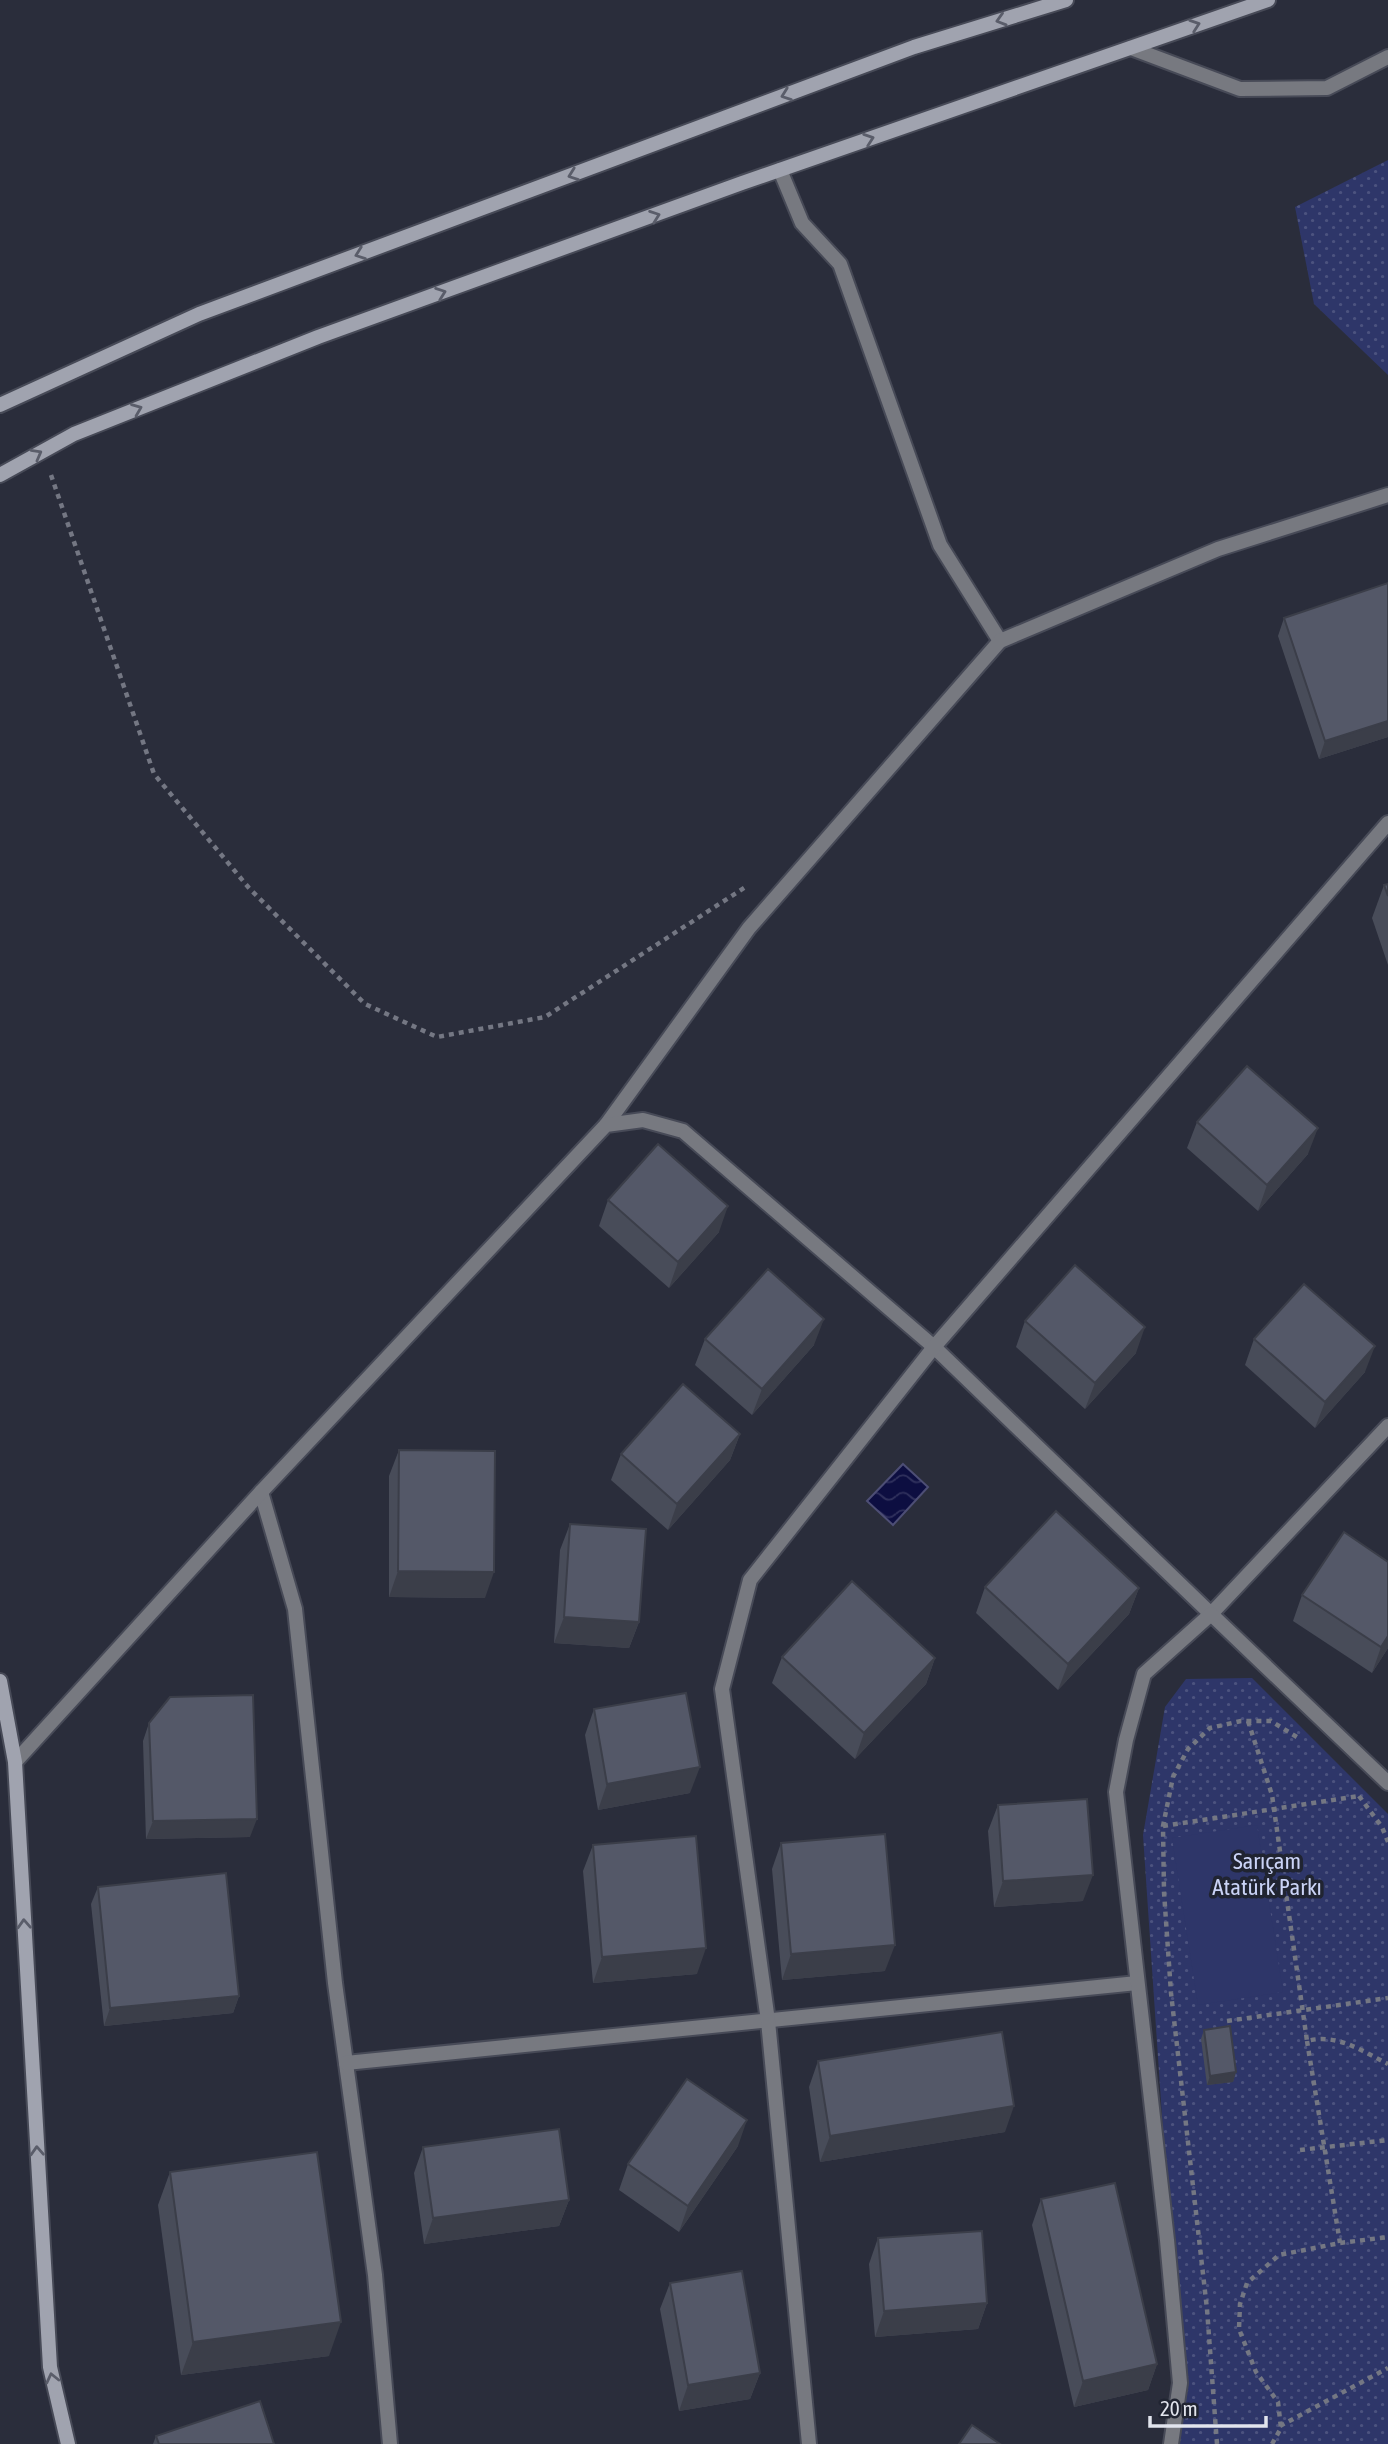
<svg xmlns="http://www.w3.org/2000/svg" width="1388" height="2444" viewBox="0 0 1388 2444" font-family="'Asap Condensed',sans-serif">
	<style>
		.grass { fill: url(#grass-dots) }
		.pitch { fill: #2e3669 }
		.water { fill: url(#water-waves); stroke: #4d4e75; stroke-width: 2 }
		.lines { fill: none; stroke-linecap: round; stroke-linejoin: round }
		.minor-casing { stroke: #474a57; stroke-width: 18 }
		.secondary-casing { stroke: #474a57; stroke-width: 18 }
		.path { stroke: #747783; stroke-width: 4.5; stroke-dasharray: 5 5; stroke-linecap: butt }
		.minor { stroke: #777980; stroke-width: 14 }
		.secondary { stroke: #a0a3af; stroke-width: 14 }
		.wall { fill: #484c59 }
		.shaded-wall { fill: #3b3e49 }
		.building { fill: #545868; stroke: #3b3e49; stroke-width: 2 }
		.oneway { stroke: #5a5d6a }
		.labels { text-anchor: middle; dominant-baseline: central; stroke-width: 7; stroke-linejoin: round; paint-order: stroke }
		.park-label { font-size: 23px; fill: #cad3f6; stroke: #202431 }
	</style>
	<defs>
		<pattern id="grass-dots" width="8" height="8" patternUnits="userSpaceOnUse" patternTransform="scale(1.75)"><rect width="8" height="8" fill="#2e3669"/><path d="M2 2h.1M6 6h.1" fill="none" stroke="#4c537f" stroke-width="1.8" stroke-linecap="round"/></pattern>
		<pattern id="water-waves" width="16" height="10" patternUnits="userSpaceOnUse" patternTransform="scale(1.75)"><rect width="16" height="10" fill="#0d0e41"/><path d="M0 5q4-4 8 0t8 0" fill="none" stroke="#30315d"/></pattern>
	</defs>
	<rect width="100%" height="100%" fill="#2a2d3b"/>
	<g class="grass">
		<polygon points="1388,160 1388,375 1314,304 1295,207"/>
		<polygon points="1252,1678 1388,1814 1388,2444 1171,2444 1180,2383 1143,1835 1165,1707 1186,1679"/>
	</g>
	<polygon class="pitch" points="1257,1825 1283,1992 1198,2005 1172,1838"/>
	<polygon class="water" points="903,1464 928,1487 893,1525 867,1501"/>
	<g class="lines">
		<g class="minor-casing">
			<g id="minor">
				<polyline points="1131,48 1240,89 1327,88 1388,57"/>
				<polyline points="780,170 802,223 840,264 940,545 1000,641"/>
				<polyline points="606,1125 749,928 1000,641 1218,549 1388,495"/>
				<polyline points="261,1492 295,1609 335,1983 375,2275 390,2444"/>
				<polyline points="15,1762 261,1492 606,1125 643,1120 683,1131 934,1347 1211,1614 1388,1426"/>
				<polyline points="346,2063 1137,1983"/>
				<polyline points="809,2444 768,2021 722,1689 750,1580 934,1347 1388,823"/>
				<polyline points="1171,2444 1180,2383 1167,2240 1116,1792 1126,1740 1144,1674 1211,1614 1388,1783"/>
			</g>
		</g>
		<g class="secondary-casing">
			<g id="secondary">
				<polyline points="0,405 199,314 914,47 1066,0"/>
				<polyline points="0,475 74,434 318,337 742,183 1268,0"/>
				<polyline points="0,1681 15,1762 50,2367 68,2444"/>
			</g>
		</g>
		<g class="path">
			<polyline points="51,475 154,774 249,888 365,1004 437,1037 545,1017 747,886"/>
			<path d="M1248,1721l24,74 35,246c30,-8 55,10 81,23"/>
			<polyline points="1359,1796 1382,1827 1388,1842"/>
			<polyline points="1163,1826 1359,1796"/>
			<polyline points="1227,2021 1388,1998"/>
			<polyline points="1307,2041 1340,2243"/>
			<polyline points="1300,2150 1388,2140"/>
			<polyline points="1280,2426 1388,2368"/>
			<polyline points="1217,2444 1207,2309 1171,1993 1164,1892 1163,1826 1173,1777 1188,1749 1210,1728 1241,1721 1271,1721 1300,1739"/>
			<polyline points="1272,2444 1281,2428 1278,2402 1256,2372 1239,2329 1240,2304 1247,2283 1279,2255 1340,2243 1388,2237"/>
		</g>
		<use href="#minor" class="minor"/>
		<use href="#secondary" class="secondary"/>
	</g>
	<g class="wall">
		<polygon points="1388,583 1388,737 1319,759 1278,636 1284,618"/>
		<polygon points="1388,884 1388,965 1372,918 1384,885"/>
		<polygon points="1197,1122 1308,1154 1258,1211 1187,1148"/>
		<polygon points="608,1200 719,1232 669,1288 599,1226"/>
		<polygon points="1025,1321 1136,1353 1085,1409 1016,1347"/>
		<polygon points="705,1339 814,1345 752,1415 695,1365"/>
		<polygon points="1254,1339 1365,1372 1315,1428 1245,1365"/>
		<polygon points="740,1434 730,1460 668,1530 611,1480 621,1454"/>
		<polygon points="399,1450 485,1598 389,1597 389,1476"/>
		<polygon points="570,1524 639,1622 629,1648 554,1643 560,1550"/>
		<polygon points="985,1587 1139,1588 1129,1614 1058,1690 976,1613"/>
		<polygon points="1302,1595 1388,1648 1372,1673 1293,1621"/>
		<polygon points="782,1657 935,1658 926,1684 855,1759 772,1683"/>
		<polygon points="594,1709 690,1793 598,1810 585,1735"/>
		<polygon points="149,1723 250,1837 146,1839 143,1741"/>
		<polygon points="998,1805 1083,1901 994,1907 988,1831"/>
		<polygon points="781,1843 885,1971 782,1980 772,1869"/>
		<polygon points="593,1845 697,1974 593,1983 583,1871"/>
		<polygon points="98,1887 239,1996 233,2013 104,2026 91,1904"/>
		<polygon points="1204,2030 1236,2072 1233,2082 1207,2085 1201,2039"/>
		<polygon points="818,2061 1005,2132 820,2162 809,2087"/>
		<polygon points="738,2146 679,2232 619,2190 628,2164"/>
		<polygon points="423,2147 569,2200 559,2226 424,2244 414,2173"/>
		<polygon points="170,2172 329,2356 181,2375 158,2205"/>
		<polygon points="1041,2199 1157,2364 1148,2390 1074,2407 1032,2225"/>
		<polygon points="878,2238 987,2303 978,2329 875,2337 869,2264"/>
		<polygon points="670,2283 760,2373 750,2399 679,2411 660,2309"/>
		<polygon points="156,2436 274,2444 153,2444"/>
	</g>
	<g class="shaded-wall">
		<polygon points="1388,721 1388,737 1319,759 1325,741"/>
		<polygon points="1318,1128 1308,1154 1258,1211 1267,1185"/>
		<polygon points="728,1206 719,1232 669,1288 678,1262"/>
		<polygon points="824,1319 814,1345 752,1415 762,1389"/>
		<polygon points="1145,1327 1136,1353 1085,1409 1095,1383"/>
		<polygon points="1375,1346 1365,1372 1315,1428 1325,1402"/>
		<polygon points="740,1434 730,1460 668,1530 677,1504"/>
		<polygon points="398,1571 494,1572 485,1598 389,1597"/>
		<polygon points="1139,1588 1129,1614 1058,1690 1068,1664"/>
		<polygon points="564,1617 639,1622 629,1648 554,1643"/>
		<polygon points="1388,1636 1388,1648 1372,1673 1381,1647"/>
		<polygon points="935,1658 926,1684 855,1759 864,1733"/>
		<polygon points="700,1767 690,1793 598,1810 607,1784"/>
		<polygon points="257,1819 250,1837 146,1839 153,1821"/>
		<polygon points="1093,1875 1083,1901 994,1907 1003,1881"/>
		<polygon points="895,1945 885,1971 782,1980 791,1954"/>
		<polygon points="706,1948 697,1974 593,1983 602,1957"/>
		<polygon points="239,1996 233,2013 104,2026 110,2008"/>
		<polygon points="1236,2072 1233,2082 1207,2085 1210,2076"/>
		<polygon points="1014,2106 1005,2132 820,2162 830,2136"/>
		<polygon points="747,2120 738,2146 679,2232 688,2206"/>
		<polygon points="569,2200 559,2226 424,2244 433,2218"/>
		<polygon points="987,2303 978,2329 875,2337 884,2311"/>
		<polygon points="341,2322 329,2356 181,2375 193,2342"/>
		<polygon points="1157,2364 1148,2390 1074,2407 1083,2381"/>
		<polygon points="760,2373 750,2399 679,2411 688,2385"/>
	</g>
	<g class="building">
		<polygon points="1388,583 1388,721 1325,741 1284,618"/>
		<polygon points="1388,884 1388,896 1384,885"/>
		<polygon points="1247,1066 1318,1128 1267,1185 1197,1122"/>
		<polygon points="658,1144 728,1206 678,1262 608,1200"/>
		<polygon points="1075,1265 1145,1327 1095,1383 1025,1321"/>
		<polygon points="768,1269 824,1319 762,1389 705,1339"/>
		<polygon points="1304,1284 1375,1346 1325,1402 1254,1339"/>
		<polygon points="683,1384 740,1434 677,1504 621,1454"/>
		<polygon points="399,1450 495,1451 494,1572 398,1571"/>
		<polygon points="1056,1511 1139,1588 1068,1664 985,1587"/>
		<polygon points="570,1524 646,1529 639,1622 564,1617"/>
		<polygon points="1344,1532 1388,1562 1388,1636 1381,1647 1302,1595"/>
		<polygon points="852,1581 935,1658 864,1733 782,1657"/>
		<polygon points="686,1693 700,1767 607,1784 594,1709"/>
		<polygon points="253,1695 257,1819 153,1821 149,1723 170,1697"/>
		<polygon points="1087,1799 1093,1875 1003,1881 998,1805"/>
		<polygon points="885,1834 895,1945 791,1954 781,1843"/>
		<polygon points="696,1836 706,1948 602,1957 593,1845"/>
		<polygon points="226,1873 239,1996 110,2008 98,1887"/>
		<polygon points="1230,2026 1236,2072 1210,2076 1204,2030"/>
		<polygon points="1002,2032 1014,2106 830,2136 818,2061"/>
		<polygon points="687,2079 747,2120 688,2206 628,2164"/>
		<polygon points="559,2129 569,2200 433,2218 423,2147"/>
		<polygon points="317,2152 341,2322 193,2342 170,2172"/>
		<polygon points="1115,2183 1157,2364 1083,2381 1041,2199"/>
		<polygon points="982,2231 987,2303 884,2311 878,2238"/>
		<polygon points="742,2271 760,2373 688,2385 670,2283"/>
		<polygon points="260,2401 274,2444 159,2444 156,2436"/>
		<polygon points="972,2425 1000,2444 959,2444"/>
	</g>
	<defs><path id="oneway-chevron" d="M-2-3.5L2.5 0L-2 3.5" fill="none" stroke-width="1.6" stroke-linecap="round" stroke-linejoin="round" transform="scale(1.75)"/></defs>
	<g class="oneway">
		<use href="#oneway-chevron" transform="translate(1001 20) rotate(163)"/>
		<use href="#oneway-chevron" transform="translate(1195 25) rotate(-19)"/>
		<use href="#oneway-chevron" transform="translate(786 95) rotate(160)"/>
		<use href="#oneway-chevron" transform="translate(869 139) rotate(-19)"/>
		<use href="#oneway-chevron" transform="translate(573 175) rotate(160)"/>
		<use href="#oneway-chevron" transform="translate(655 216) rotate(-20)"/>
		<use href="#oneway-chevron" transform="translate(360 254) rotate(160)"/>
		<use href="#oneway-chevron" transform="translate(441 293) rotate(-20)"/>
		<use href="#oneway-chevron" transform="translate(137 409) rotate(-22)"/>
		<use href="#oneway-chevron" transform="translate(37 454) rotate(-29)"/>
		<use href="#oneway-chevron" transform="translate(24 1924) rotate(-93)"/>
		<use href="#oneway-chevron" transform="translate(37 2151) rotate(-93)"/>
		<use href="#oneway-chevron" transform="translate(52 2378) rotate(-103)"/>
	</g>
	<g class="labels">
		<g class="park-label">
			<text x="1267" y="1861">Sarıçam<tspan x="1267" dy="26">Atatürk Parkı</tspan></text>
		</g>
	</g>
	<path d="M1150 2416v10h116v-10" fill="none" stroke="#e1e4ed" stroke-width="3.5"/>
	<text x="1160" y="2416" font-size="21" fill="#e1e4ed" stroke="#202431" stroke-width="5" paint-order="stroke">20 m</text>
</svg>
